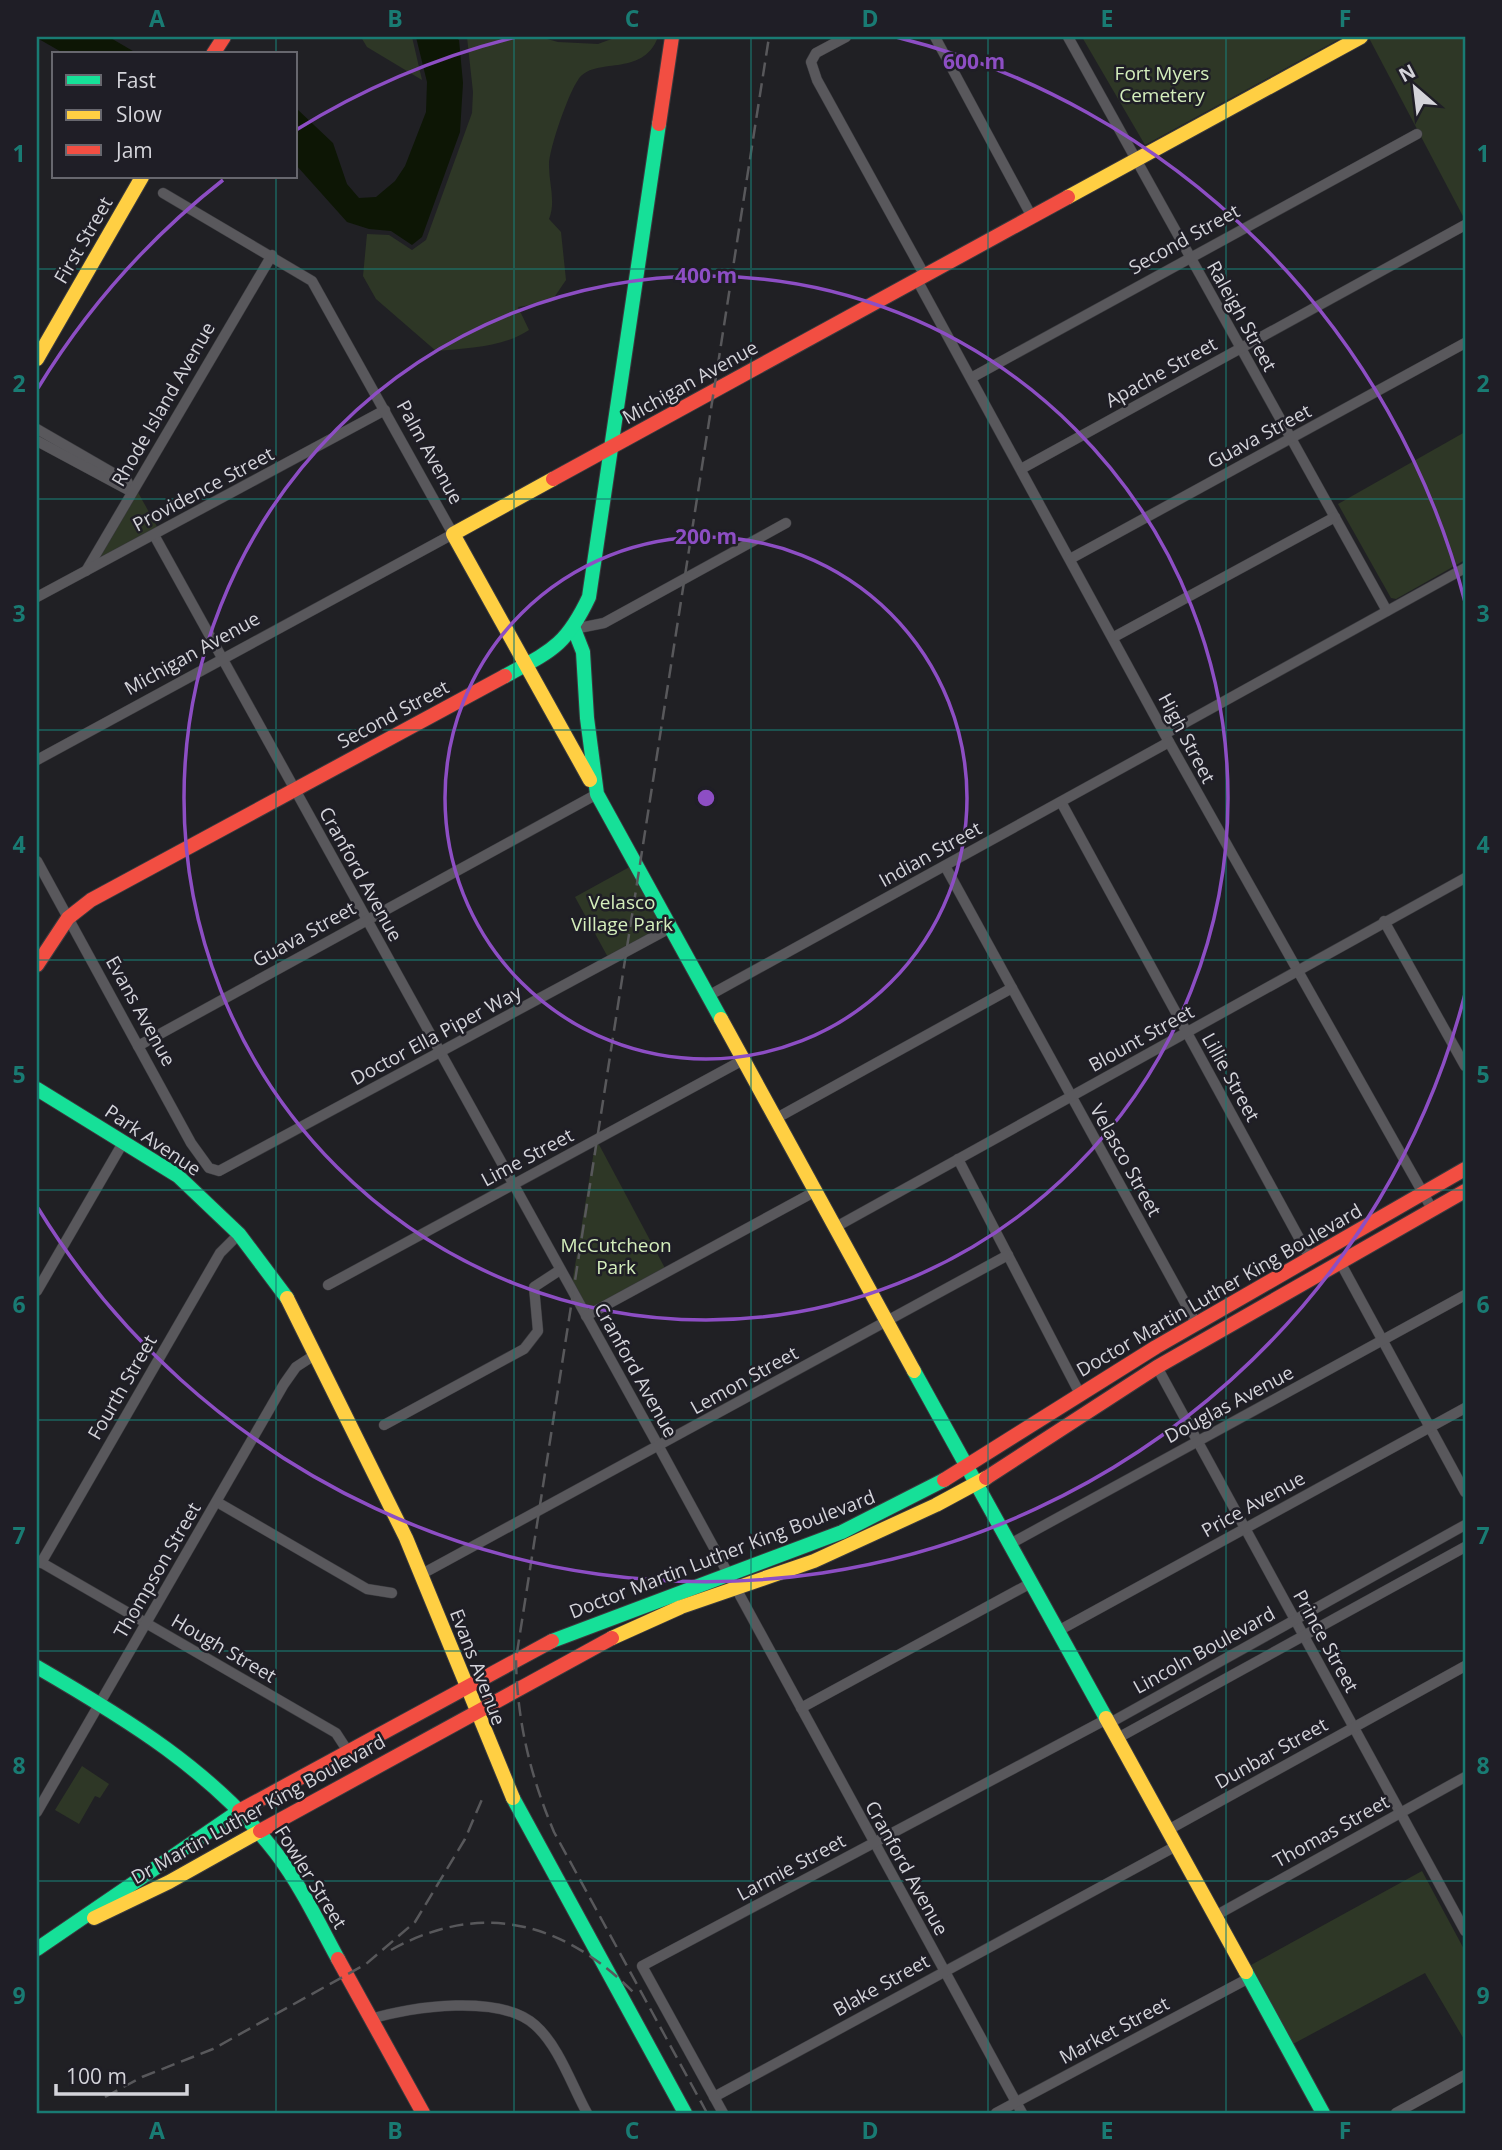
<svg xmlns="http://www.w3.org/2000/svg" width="1502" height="2150" viewBox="0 0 1502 2150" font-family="'Open Sans',sans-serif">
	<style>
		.green { fill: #2e3726 }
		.water { fill: #0d1605 }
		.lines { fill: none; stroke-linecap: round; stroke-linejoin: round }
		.street-casing { stroke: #3a3a3e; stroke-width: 11 }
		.fast-casing { stroke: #3a3a3e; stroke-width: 16 }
		.slow-casing { stroke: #3a3a3e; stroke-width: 16 }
		.jam-casing { stroke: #3a3a3e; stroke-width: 16 }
		.street { stroke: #59585c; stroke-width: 10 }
		.fast { stroke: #16e098; stroke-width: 14 }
		.slow { stroke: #ffcf43; stroke-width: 14 }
		.jam { stroke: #f24e42; stroke-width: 14 }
		.rail { stroke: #58585b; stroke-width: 2.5; stroke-dasharray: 14 7; stroke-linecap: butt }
		.grid { fill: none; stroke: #197b73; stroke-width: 2; stroke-opacity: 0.55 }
		.ring { fill: none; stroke: #8d4ec4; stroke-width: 3.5 }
		.labels { text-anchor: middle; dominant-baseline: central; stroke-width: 5; stroke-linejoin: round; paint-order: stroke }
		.park-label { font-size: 19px; fill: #d4eebc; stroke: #1f1e26 }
		.street-label { font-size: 19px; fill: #d4d4da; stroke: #1f1e26 }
		.centre { fill: #8d4ec4; stroke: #1f1e26; stroke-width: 3.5 }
		.ring-label { font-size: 21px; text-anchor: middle; font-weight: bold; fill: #8d4ec4; stroke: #1f1e26; stroke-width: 5; stroke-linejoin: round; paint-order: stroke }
		.neatline { fill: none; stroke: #197b73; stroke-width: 2.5 }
		.grid-label { font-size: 23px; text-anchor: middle; font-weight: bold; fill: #197b73 }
	</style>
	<rect width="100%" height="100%" fill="#202024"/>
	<g class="green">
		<polygon points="361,37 412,37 422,80 367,47"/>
		<path d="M467,37h73l18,5 40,2 19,-7h41c-16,42 -64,18 -80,43 -9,12 -30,71 -29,86 0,18 7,36 0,53l12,13 5,48 -15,22 -33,5 11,23c-27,18 -62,18 -93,21l-60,-52 -13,-23 4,-42 22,1 23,15 14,-10 46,-127 1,-21z"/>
		<polygon points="1082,37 1343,37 1145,145"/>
		<polygon points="1465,37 1465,220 1369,38"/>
		<polygon points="1465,432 1465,560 1396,599 1391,598 1338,504"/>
		<polygon points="135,487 160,532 86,571"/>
		<polygon points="635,864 670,928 610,961 575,897"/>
		<polygon points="596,1139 667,1272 586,1316 571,1290"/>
		<polygon points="82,1766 109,1784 100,1798 95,1796 79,1824 55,1810"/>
		<polygon points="1422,1871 1465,1951 1465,2041 1425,1973 1293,2044 1251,1965"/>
	</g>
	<g class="water">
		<polygon points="109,37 138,54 65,54 37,38"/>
		<polygon points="416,37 456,37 459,40 463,83 460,132 422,237 412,245 391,231 369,229 347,222 296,165 296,108 333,143 347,184 359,198 376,197 395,181 405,166 426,112 427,82"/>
	</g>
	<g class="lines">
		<g class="street-casing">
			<g id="street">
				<polyline points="846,37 816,53 811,62 817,80 925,276"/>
				<polyline points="935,37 1032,217"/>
				<polyline points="1068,37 1387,611"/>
				<polyline points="917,280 1169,742 1432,1209"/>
				<polyline points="971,378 1417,134"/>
				<polyline points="37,429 127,481 132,492"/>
				<polyline points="37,441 132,492"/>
				<polyline points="1021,469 1465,225"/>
				<polyline points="154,535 659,1447 1022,2113"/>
				<polyline points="1070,559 1465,343"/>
				<polyline points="86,571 272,255"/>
				<polyline points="37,597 385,410"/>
				<polyline points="574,629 604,623 786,523"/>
				<polyline points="1114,637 1335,517"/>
				<polyline points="1165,734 1465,568"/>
				<polyline points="37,760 453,534 312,281 163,193"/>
				<polyline points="1061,802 1310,1258"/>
				<polyline points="37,861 191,1143 209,1168 219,1171 670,928"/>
				<polyline points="945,866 1196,1323"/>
				<polyline points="1384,921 1465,1066"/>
				<polyline points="708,996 1169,742"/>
				<polyline points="138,1046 597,794"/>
				<polyline points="775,1119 1012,988"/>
				<polyline points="958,1159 1080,1394"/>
				<polyline points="834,1228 1465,878"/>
				<polyline points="1340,1262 1465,1492"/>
				<polyline points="328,1285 743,1060"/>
				<polyline points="37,1291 124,1141"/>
				<polyline points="586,1316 814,1192"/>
				<polyline points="1157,1367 1465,1931"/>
				<polyline points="384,1425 524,1349 538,1331 534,1287 560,1270"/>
				<polyline points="217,1502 367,1589 392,1593"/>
				<polyline points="1010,1544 1465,1295"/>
				<polyline points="37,1560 336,1733 349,1753"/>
				<polyline points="41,1563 220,1253 239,1234"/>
				<polyline points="422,1574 1008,1255"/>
				<polyline points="1058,1631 1465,1408"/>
				<polyline points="801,1708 1031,1583"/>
				<polyline points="1108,1724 1465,1525"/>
				<polyline points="1116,1739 1465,1547"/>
				<polyline points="37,1812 284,1384 296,1367 316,1354"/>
				<polyline points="1168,1830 1465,1666"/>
				<polyline points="1215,1916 1465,1777"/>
				<path d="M371,2019c41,-13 130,-25 164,6 24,21 37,61 52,88"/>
				<polyline points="714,2097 1176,1846"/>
				<polyline points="723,2113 642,1966 1105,1720"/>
				<polyline points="996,2113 1249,1978"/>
				<polyline points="1396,2113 1465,2075"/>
			</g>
		</g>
		<g class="fast-casing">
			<g id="fast">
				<polyline points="574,629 583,652 587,718 597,794 721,1019"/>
				<path d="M505,676c46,-25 61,-30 84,-79l70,-473"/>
				<polyline points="37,1089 178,1176 239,1234 287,1298"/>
				<polyline points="914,1371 1106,1718"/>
				<polyline points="552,1641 842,1532 944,1480"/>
				<path d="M37,1667c88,51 176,104 239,186 25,33 43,71 62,106"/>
				<polyline points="513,1798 685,2113"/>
				<polyline points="37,1949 239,1811"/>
				<polyline points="1246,1972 1323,2113"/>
			</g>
		</g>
		<g class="slow-casing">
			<g id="slow">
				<polyline points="1068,197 1361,37"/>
				<polyline points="37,359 142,177"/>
				<polyline points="553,479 453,534 590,780"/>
				<polyline points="721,1019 914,1371"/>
				<polyline points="287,1298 406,1538 513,1798"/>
				<polyline points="612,1638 681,1607 814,1561 936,1505 986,1478"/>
				<polyline points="1106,1718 1246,1972"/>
				<polyline points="94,1918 169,1882 260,1831"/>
			</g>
		</g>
		<g class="jam-casing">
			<g id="jam">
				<polyline points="213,54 224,37"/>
				<polyline points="659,124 672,37"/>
				<polyline points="553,479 1068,197"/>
				<polyline points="37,965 68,918 91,900 505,676"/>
				<polyline points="986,1478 1157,1367 1465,1191"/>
				<polyline points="944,1480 1156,1347 1465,1169"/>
				<polyline points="239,1811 552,1641"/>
				<polyline points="260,1831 612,1638"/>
				<polyline points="338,1959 423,2113"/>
			</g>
		</g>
		<use href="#street" class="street"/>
		<use href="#fast" class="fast"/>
		<use href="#slow" class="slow"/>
		<use href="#jam" class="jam"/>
		<g class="rail">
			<path d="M391,1950c92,-51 175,-27 245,45"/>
			<polyline points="105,2097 142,2077 213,2049 366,1964 415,1922 465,1839 483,1797"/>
			<path d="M707,2113l-153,-281c-24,-57 -37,-111 -38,-173l253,-1622"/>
		</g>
	</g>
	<path class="grid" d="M276,37v17M514,37v2076M751,37v2076M988,37v2076M1226,37v2076M276,177v1936M37,269h1428M37,499h1428M37,730h1428M37,960h1428M37,1190h1428M37,1420h1428M37,1651h1428M37,1881h1428"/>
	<g class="ring">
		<circle cx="706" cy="798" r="261"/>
		<circle cx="706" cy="798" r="522"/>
		<path d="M1465 994A784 784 0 0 1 38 1208M38 388A784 784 0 0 1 223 180M296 130A784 784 0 0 1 516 37M896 37A784 784 0 0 1 1465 602"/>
	</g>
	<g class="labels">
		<g class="park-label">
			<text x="1162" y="73">Fort Myers<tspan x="1162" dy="22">Cemetery</tspan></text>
			<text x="622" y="902">Velasco<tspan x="622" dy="22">Village Park</tspan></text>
			<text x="616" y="1245">McCutcheon<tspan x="616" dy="22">Park</tspan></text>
		</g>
		<g class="street-label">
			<text transform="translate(1184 239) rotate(-29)">Second Street</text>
			<text transform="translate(83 240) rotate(-60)">First Street</text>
			<text transform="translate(1242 316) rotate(61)">Raleigh Street</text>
			<text transform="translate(1161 372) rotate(-29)">Apache Street</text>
			<text transform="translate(690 382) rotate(-29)">Michigan Avenue</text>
			<text transform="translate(163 404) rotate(-60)">Rhode Island Avenue</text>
			<text transform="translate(1259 436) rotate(-28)">Guava Street</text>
			<text transform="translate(430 452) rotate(61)">Palm Avenue</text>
			<text transform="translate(203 489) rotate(-28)">Providence Street</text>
			<text transform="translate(192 653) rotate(-29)">Michigan Avenue</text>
			<text transform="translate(393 714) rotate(-28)">Second Street</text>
			<text transform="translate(1187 738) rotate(62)">High Street</text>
			<text transform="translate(930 854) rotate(-29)">Indian Street</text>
			<text transform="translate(361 874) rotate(61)">Cranford Avenue</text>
			<text transform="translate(304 934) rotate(-29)">Guava Street</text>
			<text transform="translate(141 1011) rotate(61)">Evans Avenue</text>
			<text transform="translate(436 1035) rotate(-28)">Doctor Ella Piper Way</text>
			<text transform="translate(1141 1038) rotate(-29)">Blount Street</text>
			<text transform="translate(1231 1077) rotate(61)">Lillie Street</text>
			<text transform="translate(153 1140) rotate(34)">Park Avenue</text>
			<text transform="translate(527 1157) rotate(-28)">Lime Street</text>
			<text transform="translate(1126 1160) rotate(61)">Velasco Street</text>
			<text transform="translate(1219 1290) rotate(-30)">Doctor Martin Luther King Boulevard</text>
			<text transform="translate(636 1370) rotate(61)">Cranford Avenue</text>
			<text transform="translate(744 1380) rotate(-29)">Lemon Street</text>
			<text transform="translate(122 1387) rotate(-60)">Fourth Street</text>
			<text transform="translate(1229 1404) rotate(-28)">Douglas Avenue</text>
			<text transform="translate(1253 1504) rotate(-29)">Price Avenue</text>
			<text transform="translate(722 1554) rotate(-21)">Doctor Martin Luther King Boulevard</text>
			<text transform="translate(157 1570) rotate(-60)">Thompson Street</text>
			<text transform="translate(1326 1641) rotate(61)">Prince Street</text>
			<text transform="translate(224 1648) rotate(30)">Hough Street</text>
			<text transform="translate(1204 1650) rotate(-29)">Lincoln Boulevard</text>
			<text transform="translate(478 1667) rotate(69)">Evans Avenue</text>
			<text transform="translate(1271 1753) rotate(-29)">Dunbar Street</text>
			<text transform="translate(258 1809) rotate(-29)">Dr Martin Luther King Boulevard</text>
			<text transform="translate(1331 1831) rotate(-29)">Thomas Street</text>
			<text transform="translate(791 1867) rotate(-28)">Larmie Street</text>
			<text transform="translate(907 1868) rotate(61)">Cranford Avenue</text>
			<text transform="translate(311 1877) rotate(58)">Fowler Street</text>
			<text transform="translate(881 1985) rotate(-29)">Blake Street</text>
			<text transform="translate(1114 2030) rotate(-28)">Market Street</text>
		</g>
	</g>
	<circle cx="706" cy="798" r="10" class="centre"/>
	<g class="ring-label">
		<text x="974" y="69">600 m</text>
		<text x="706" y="283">400 m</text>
		<text x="706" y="544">200 m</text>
	</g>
	<rect width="1502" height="2150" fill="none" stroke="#1f1e26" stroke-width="77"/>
	<rect x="52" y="52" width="245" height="126" fill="#1f1e26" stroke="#67676e" stroke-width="2"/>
	<rect x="66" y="75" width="35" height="10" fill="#16e098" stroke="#67676e" stroke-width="2"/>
	<text x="116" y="88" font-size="21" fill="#d4d4da">Fast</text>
	<rect x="66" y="110" width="35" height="10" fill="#ffcf43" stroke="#67676e" stroke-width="2"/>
	<text x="116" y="122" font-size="21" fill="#d4d4da">Slow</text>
	<rect x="66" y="145" width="35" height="10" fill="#f24e42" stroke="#67676e" stroke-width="2"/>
	<text x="116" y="158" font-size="21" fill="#d4d4da">Jam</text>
	<g transform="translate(1415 88) rotate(332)" stroke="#1f1e26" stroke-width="5" paint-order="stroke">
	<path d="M0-5L12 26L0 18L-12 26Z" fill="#d4d4da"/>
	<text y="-10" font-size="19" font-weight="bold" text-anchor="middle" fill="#d4d4da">N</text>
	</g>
	<path d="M56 2084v10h131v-10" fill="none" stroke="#d4d4da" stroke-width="3.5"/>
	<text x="66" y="2084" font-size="21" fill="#d4d4da" stroke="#1f1e26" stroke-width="5" paint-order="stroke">100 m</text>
	<rect x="38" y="38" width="1426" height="2074" class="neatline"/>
	<g class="grid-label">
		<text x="157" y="27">A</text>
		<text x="395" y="27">B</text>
		<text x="632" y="27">C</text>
		<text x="870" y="27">D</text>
		<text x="1107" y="27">E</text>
		<text x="1345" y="27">F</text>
		<text x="19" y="162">1</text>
		<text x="1483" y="162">1</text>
		<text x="19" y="392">2</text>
		<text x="1483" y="392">2</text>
		<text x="19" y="622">3</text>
		<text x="1483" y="622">3</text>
		<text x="19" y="853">4</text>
		<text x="1483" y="853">4</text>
		<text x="19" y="1083">5</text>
		<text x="1483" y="1083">5</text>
		<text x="19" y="1313">6</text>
		<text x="1483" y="1313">6</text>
		<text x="19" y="1544">7</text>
		<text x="1483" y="1544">7</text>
		<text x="19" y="1774">8</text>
		<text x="1483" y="1774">8</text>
		<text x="19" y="2004">9</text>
		<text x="1483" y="2004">9</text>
		<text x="157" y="2139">A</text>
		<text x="395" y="2139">B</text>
		<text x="632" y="2139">C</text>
		<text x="870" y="2139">D</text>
		<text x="1107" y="2139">E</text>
		<text x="1345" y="2139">F</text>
	</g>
</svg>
